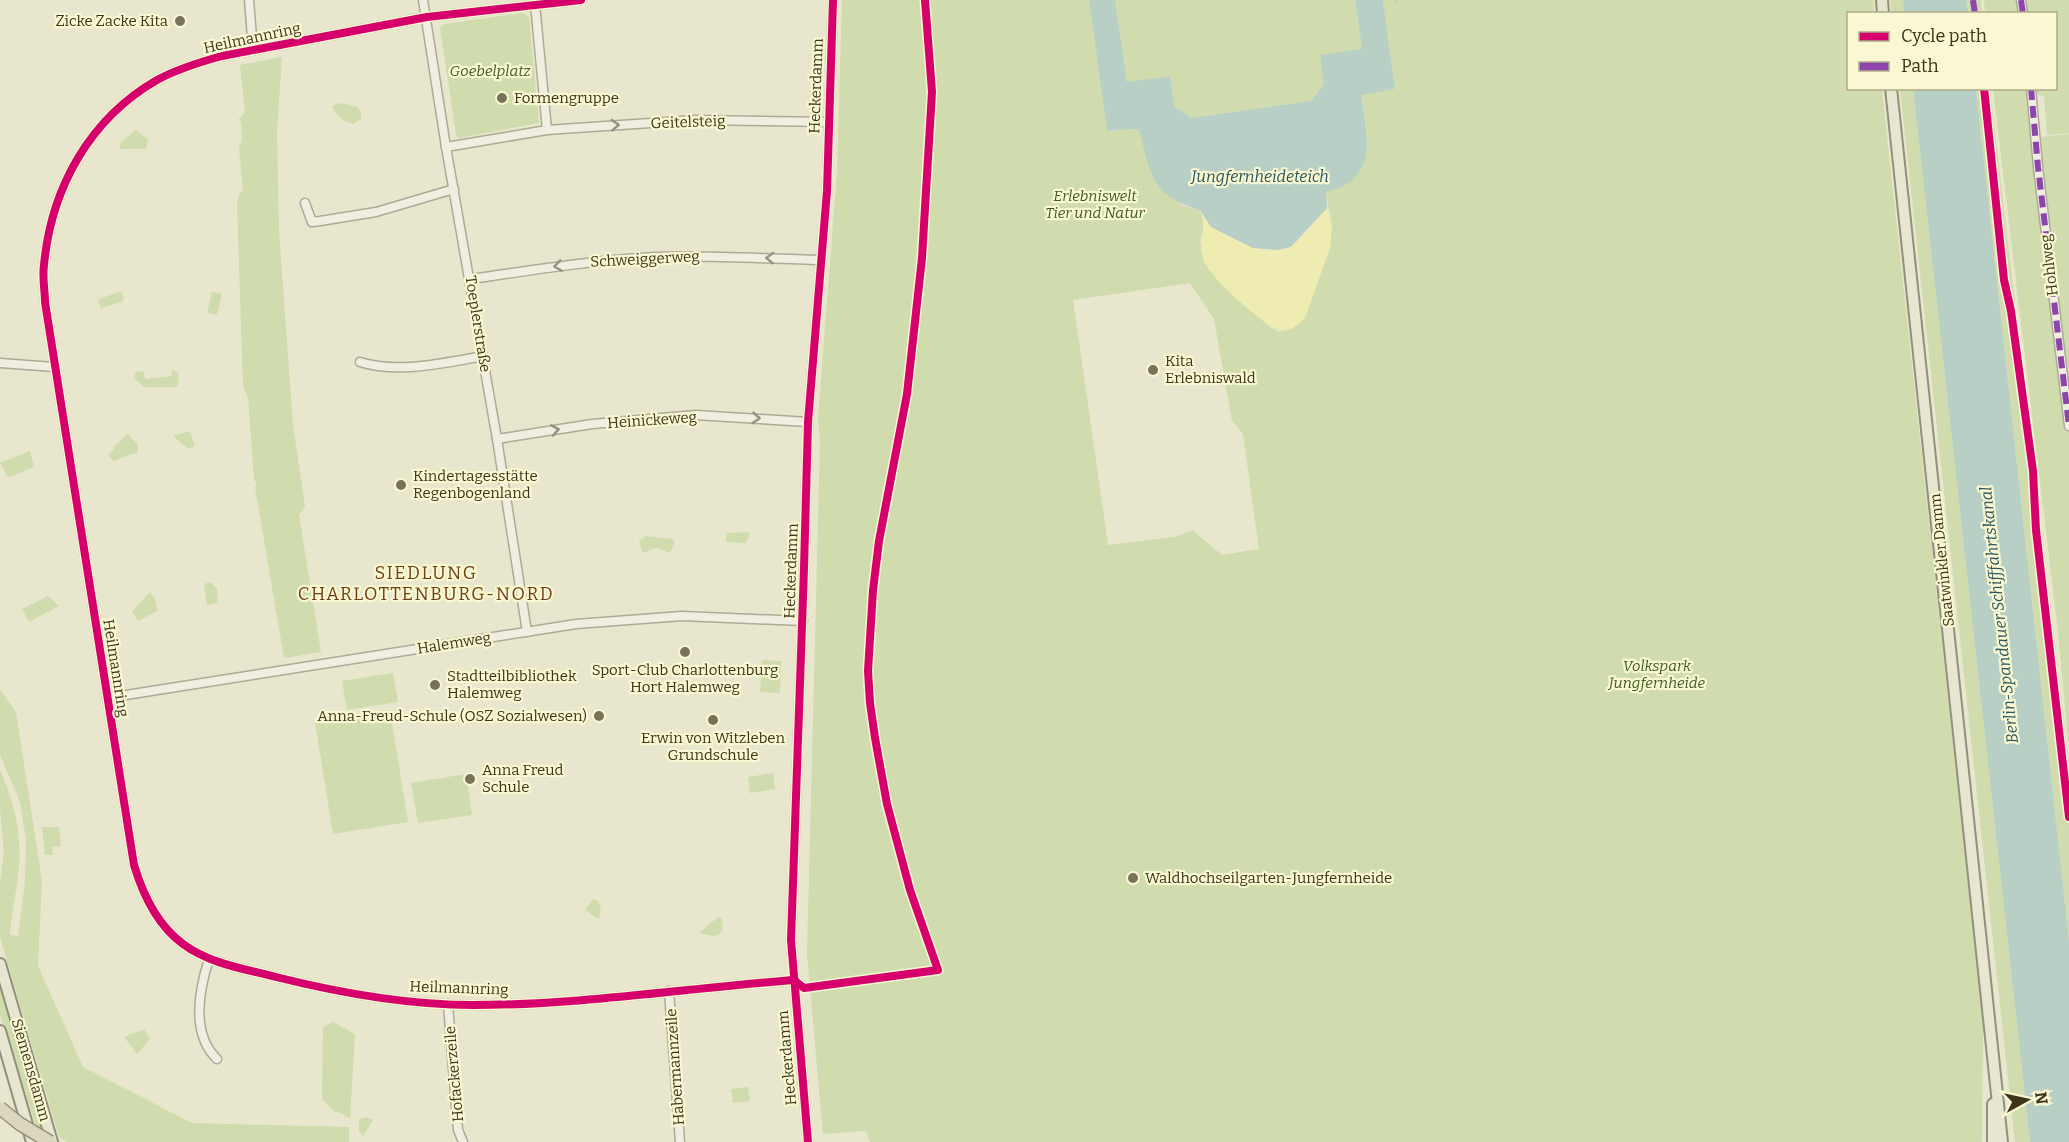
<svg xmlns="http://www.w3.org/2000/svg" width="2069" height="1142" viewBox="0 0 2069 1142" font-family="Bitter,serif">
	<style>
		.green { fill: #d0dcad; fill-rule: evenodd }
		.sand { fill: #eeecb1 }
		.water { fill: #b8cfc6 }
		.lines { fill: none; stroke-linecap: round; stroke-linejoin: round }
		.stream { stroke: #b8cfc6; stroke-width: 2 }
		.minor-casing { stroke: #adaa96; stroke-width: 11 }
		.major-casing { stroke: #928f7c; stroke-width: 14 }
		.minor { stroke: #efeee0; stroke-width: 8 }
		.major { stroke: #e7e6d0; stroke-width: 10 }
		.highway-bridge-casing { stroke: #928f7c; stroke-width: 15; stroke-linecap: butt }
		.highway-bridge { stroke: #dbd7bd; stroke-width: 12 }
		.quiet { stroke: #8e44ad; stroke-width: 6; stroke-dasharray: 12 6; stroke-linecap: butt }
		.cycleway-casing { stroke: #f9f8d2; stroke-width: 11 }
		.cycleway { stroke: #d6006c; stroke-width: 8 }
		.oneway { stroke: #96917e }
		.poi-dot { fill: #79725a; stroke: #f9f8d2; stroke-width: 2 }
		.labels { text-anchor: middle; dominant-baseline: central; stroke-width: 4.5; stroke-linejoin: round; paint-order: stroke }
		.poi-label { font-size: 15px; fill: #3d341c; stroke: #f9f8d2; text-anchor: start }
		.street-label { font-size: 15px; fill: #3d341c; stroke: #f9f8d2 }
		.park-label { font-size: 15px; font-style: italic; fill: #3e5c20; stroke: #f9f8d2 }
		.water-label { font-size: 16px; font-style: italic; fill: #2a555e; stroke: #f9f8d2 }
		.quarter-label { font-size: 18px; letter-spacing: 1.5px; fill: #6f3f16; stroke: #f9f8d2 }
	</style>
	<rect width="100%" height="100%" fill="#e8e6cc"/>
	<g class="green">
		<path d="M842,0h247l18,131 28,-2 4,1 3,12 39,63 19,5 5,19 -5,11 3,18 3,7 15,18 51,45 7,4 26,-14 25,-70 2,-21 -6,-35c5,-2 13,-3 18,-6 33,-20 22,-61 17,-92l34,-5 -12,-89h490l1,13 -26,1v74l34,1 101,932 -1,121h-1112l-4,-11 -43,3 -16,-180 13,-512 -2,-23 19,-247zM1190,283l24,36 18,102 11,13 16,115 -37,6 -30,-25 -17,7 -67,8 -35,-245z"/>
		<polygon points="1115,0 1355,0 1362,49 1324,84 1311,101 1191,118 1174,106 1127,82"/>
		<polygon points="1890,0 1903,0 1904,13 1892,13"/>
		<polygon points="1966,0 1981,0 1982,13 1968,13"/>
		<polygon points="1984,0 2024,0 2025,13 1985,13"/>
		<polygon points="2026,0 2069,0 2069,133 2047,135 2044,96 2036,94 2035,89 2056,88 2056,14 2027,13"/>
		<polygon points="523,13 529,17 539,123 459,138 456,134 440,28 444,24"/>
		<polygon points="282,57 277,132 279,232 293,425 305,506 299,515 321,652 284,658 255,487 257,483 254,479 248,398 243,385 237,204 239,195 243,190 239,148 242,140 241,122 238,120 245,113 240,65"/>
		<polygon points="1900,89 1913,89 2030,1142 2015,1142"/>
		<polygon points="1976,89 1990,89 2069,762 2069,941"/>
		<polygon points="1993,89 2034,89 2039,137 2069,134 2069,750 2058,632"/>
		<path d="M341,103l16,4 4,5v7l-8,5c-11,-3 -16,-7 -21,-18z"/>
		<polygon points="136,130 148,139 146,149 119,149 121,142"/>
		<polygon points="120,291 124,297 122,302 101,308 98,300"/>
		<polygon points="212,292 222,294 217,315 207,313"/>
		<polygon points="171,370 176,371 179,376 178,384 176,387 144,387 134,378 136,372 144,371 145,379 172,376"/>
		<polygon points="190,431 195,446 188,449 173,436"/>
		<polygon points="128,434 138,445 138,452 114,461 108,455 114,449 113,447"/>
		<polygon points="30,451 34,467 8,478 0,463"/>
		<polygon points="750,532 746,543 726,542 726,533"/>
		<polygon points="646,536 673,539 675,543 670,553 656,548 643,553 639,541"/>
		<polygon points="210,582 217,589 218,603 207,605 204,584"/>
		<polygon points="150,592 155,598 157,611 138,621 132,612"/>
		<polygon points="48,596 59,606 29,622 22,609"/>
		<polygon points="762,660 781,661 780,693 760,692"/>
		<polygon points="393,673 398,702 347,710 342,681"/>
		<path d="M0,689l16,23 26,169 -4,85 45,101 109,56 157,4v15h-282l-8,-5 -59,-200v-54l4,-31 -4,-43v-39c15,33 23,68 18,105 -2,20 -7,40 -8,60l8,1 7,-55 1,-42 -6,-37 -20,-47z"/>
		<polygon points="390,710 408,822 333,834 315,722"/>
		<polygon points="773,773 775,789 750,793 748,777"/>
		<polygon points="466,774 472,815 418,823 411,783"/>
		<polygon points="42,827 59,827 61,846 52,847 53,855 45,855"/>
		<path d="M593,899l4,1c3,4 6,15 1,19l-13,-9z"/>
		<polygon points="718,917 722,919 723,929 719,935 714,936 699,933"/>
		<polygon points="0,985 45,1142 41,1142 0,1014"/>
		<polygon points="333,1022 355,1034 350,1118 333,1110 322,1099 323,1027"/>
		<polygon points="144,1029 150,1039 137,1054 124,1037"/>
		<polygon points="748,1087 750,1101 733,1103 731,1089"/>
		<polygon points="367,1117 373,1120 363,1136 359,1131 359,1119"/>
	</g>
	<path class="sand" d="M1327,208l5,19 -2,21 -25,70c-9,10 -20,16 -33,10 -19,-15 -62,-48 -69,-70 -5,-17 2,-25 0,-41 14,17 67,44 89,29 13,-10 24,-26 35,-38z"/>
	<g class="water">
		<path d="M1089,0h26l12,82 43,-6 4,30 17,12 120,-17 13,-17 -4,-29 42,-6 -7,-49h28l12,89 -34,6c4,31 17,71 -17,91 -5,3 -13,4 -18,6l1,16 -36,39 -13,3 -25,-2 -42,-21 -11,-17c-49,-14 -49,-36 -61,-80l-4,-1 -28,2z"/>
		<polygon points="1903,0 1966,0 1968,13 1904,13"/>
		<polygon points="1913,89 1976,89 2069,941 2069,1142 2030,1142"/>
	</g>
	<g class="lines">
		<polyline class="stream" points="1396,2 1397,0"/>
		<g class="minor-casing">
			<g id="minor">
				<polyline points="249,0 253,50"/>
				<polyline points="423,0 446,147 497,439 527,632"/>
				<path d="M581,0l-154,17 -205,39c-22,6 -45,13 -65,24 -68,39 -106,109 -113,185 -2,12 1,25 1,37l89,563c9,30 23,60 49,79 27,20 62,25 93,33 64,16 132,28 197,28 108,0 215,-17 321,-25"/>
				<polyline points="2021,0 2023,14"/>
				<polyline points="535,4 547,130"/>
				<polyline points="2031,88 2038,167 2069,426"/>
				<polyline points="446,147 547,130 576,128 695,120 829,122"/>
				<polyline points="305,203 312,222 320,221 376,212 454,189"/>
				<path d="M471,279c62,-9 123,-19 186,-22 54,-2 109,2 164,3"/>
				<path d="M360,362c38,12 84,1 123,-6"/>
				<polyline points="0,363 54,367"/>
				<polyline points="497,439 592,424 696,415 808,422"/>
				<polyline points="107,698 576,624 682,616 803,621"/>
				<path d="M209,959c-10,31 -18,75 8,100"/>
				<polyline points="669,991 680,1142"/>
				<polyline points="448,1004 457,1119 458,1130 463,1142"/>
				<polyline points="808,1142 791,940 804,568 808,422 827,191 833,0"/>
			</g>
		</g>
		<g class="major-casing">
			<g id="major">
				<polyline points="1882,0 1883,14"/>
				<polyline points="1891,88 2002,1142"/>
				<polyline points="0,964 52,1142"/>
				<polyline points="0,1031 32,1142"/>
				<polyline points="1993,1104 1993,1142"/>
			</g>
		</g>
		<use href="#minor" class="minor"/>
		<use href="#major" class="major"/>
		<g class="highway-bridge-casing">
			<polyline id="highway-bridge" points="0,1108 20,1124 50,1142"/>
		</g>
		<use href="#highway-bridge" class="highway-bridge"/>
		<g class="quiet">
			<polyline points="1973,0 1975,14"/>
			<polyline points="2021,0 2023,14"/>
			<polyline points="2031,88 2038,167 2069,426"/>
		</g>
		<g class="cycleway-casing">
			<g id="cycleway">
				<path d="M581,0l-154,17 -205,39c-22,6 -45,13 -65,24 -68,39 -106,109 -113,185 -2,12 1,25 1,37l89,563c9,30 23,60 49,79 27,20 62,25 93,33 64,16 132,28 197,28 108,0 215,-17 321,-25"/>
				<polyline points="1984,88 2004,280 2011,311 2033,471 2036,530 2069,817"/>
				<polyline points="794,980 804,988 938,970 910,890 887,804 875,738 870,703 868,671 873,590 879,541 907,394 922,258 932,92 925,0"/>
				<polyline points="808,1142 791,940 804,568 808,422 827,191 833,0"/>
			</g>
		</g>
		<use href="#cycleway" class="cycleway"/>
	</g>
	<defs><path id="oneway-chevron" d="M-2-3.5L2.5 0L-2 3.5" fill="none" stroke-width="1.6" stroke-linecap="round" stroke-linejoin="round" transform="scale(1.5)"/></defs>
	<g class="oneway">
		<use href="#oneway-chevron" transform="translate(615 125) rotate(-4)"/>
		<use href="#oneway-chevron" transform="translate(770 258) rotate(-178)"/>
		<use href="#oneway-chevron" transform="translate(558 266) rotate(172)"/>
		<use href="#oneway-chevron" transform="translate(756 418) rotate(4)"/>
		<use href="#oneway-chevron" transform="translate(555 430) rotate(-9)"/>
	</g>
	<g class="poi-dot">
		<circle cx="180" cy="21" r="6"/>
		<circle cx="502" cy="98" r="6"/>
		<circle cx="1153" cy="370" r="6"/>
		<circle cx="401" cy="485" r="6"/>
		<circle cx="685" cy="652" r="6"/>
		<circle cx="435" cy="685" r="6"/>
		<circle cx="599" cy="716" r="6"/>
		<circle cx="713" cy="720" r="6"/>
		<circle cx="470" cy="779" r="6"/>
		<circle cx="1133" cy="878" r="6"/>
	</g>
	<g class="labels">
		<g class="poi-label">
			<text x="168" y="21" text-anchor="end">Zicke Zacke Kita</text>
			<text x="514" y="98">Formengruppe</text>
			<text x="1165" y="361">Kita<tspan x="1165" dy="17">Erlebniswald</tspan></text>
			<text x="413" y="476">Kindertagesstätte<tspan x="413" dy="17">Regenbogenland</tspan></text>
			<text x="685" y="670" text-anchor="middle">Sport-Club Charlottenburg<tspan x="685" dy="17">Hort Halemweg</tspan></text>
			<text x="447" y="676">Stadtteilbibliothek<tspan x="447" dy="17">Halemweg</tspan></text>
			<text x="587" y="716" text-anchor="end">Anna-Freud-Schule (OSZ Sozialwesen)</text>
			<text x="713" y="738" text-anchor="middle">Erwin von Witzleben<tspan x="713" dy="17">Grundschule</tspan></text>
			<text x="482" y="770">Anna Freud<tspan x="482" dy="17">Schule</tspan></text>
			<text x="1145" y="878">Waldhochseilgarten-Jungfernheide</text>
		</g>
		<g class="street-label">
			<text transform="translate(252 38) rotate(-12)">Heilmannring</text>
			<text transform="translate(816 86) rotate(-88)">Heckerdamm</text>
			<text transform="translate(688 122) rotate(-2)">Geitelsteig</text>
			<text transform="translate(645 259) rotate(-3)">Schweiggerweg</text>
			<text transform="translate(2049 265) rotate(-97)">Hohlweg</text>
			<text transform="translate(478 324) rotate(81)">Toeplerstraße</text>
			<text transform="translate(652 420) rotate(-4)">Heinickeweg</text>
			<text transform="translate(1942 560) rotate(-96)">Saatwinkler Damm</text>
			<text transform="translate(791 571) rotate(-88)">Heckerdamm</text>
			<text transform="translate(454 643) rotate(-9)">Halemweg</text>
			<text transform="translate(116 668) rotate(81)">Heilmannring</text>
			<text transform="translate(459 988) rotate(2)">Heilmannring</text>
			<text transform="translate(787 1058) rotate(-95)">Heckerdamm</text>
			<text transform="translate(675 1067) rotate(-94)">Habermannzeile</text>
			<text transform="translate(31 1070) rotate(74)">Siemensdamm</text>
			<text transform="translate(454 1074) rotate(-95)">Hofackerzeile</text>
		</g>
		<g class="park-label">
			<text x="490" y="71">Goebelplatz</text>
			<text x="1095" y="196">Erlebniswelt<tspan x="1095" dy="17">Tier und Natur</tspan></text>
			<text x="1657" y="666">Volkspark<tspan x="1657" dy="17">Jungfernheide</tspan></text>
		</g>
		<g class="water-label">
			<text x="1260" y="176">Jungfernheideteich</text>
			<text transform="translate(1999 615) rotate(-96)">Berlin-Spandauer Schifffahrtskanal</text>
		</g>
		<g class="quarter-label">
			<text x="426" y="573">SIEDLUNG<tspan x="426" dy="21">CHARLOTTENBURG-NORD</tspan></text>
		</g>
	</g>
	<rect x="1847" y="12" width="210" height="78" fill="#f9f8d2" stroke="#aeaa89" stroke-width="1.5"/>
	<rect x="1859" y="32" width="30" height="9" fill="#d6006c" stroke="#aeaa89" stroke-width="1.5"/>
	<text x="1901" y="42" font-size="18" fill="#3d341c">Cycle path</text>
	<rect x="1859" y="62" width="30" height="9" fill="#8e44ad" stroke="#aeaa89" stroke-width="1.5"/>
	<text x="1901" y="72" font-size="18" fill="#3d341c">Path</text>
	<g transform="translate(2027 1100) rotate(82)" stroke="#f9f8d2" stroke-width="4.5" paint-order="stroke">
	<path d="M0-4.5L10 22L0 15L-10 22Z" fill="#3d341c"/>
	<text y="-9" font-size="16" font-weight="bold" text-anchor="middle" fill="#3d341c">N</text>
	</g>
</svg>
